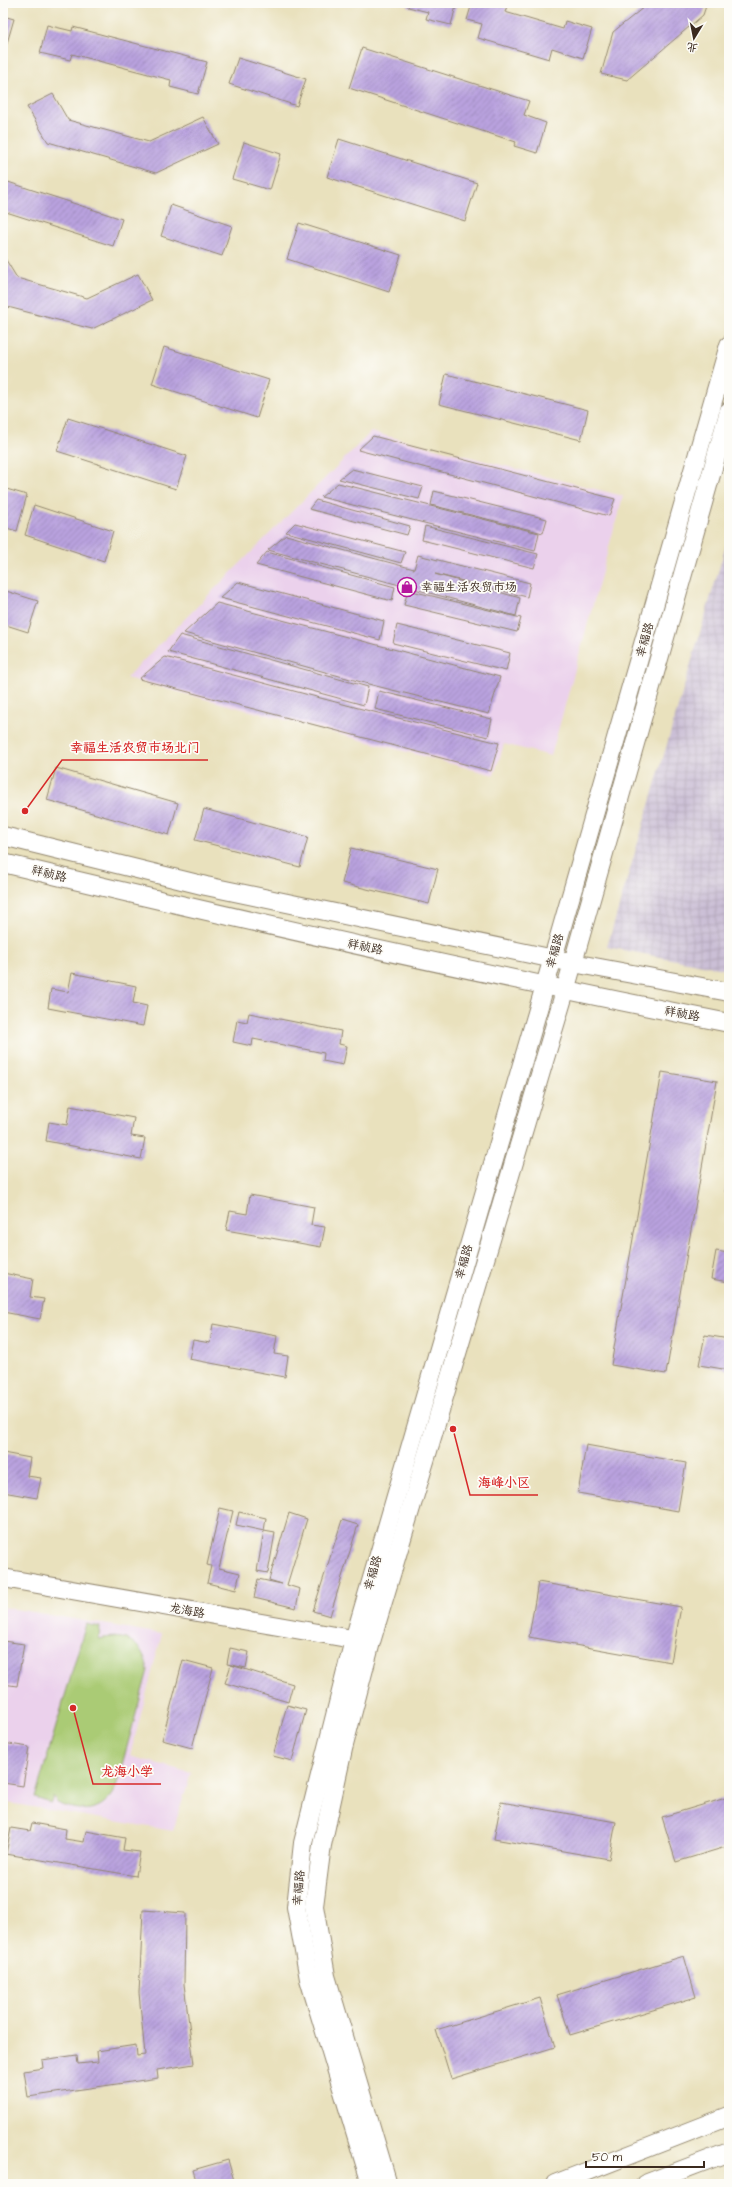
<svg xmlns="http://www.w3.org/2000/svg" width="732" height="2187" viewBox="0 0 732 2187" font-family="'Architects Daughter','LXGW WenKai TC',sans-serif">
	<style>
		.built { fill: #ebd1ec }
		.industrial { fill: url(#industrial-grid) }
		.pitch { fill: #aacb74; stroke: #727a49 }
		.building { fill: url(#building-hatch) }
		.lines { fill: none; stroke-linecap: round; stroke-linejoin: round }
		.secondary-casing { stroke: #92866e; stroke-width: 20 }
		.secondary { stroke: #fff; stroke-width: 18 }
		.labels { text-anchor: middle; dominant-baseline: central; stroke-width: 3.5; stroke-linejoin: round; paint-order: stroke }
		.poi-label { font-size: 12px; fill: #3b2a1e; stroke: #fdfcf7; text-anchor: start }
		.street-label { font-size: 12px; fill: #3b2a1e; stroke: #fdfcf7 }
		.leader { fill: none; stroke: #d62828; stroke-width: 1.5 }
		.callout-dot { fill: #d62828; stroke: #fdfcf7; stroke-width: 1.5 }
		.callout-label { font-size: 13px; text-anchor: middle; font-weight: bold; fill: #d62828; stroke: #fdfcf7; stroke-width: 3.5; stroke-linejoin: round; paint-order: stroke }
	</style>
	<defs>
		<pattern id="industrial-grid" width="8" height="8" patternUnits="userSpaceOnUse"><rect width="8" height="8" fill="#cbbfd6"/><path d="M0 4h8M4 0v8" fill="none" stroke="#afa4b7"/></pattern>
		<pattern id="building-hatch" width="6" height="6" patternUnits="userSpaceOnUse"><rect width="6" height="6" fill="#b9a2df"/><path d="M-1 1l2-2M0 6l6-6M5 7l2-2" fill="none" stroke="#9884b4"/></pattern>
	</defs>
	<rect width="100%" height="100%" fill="#fdfcf7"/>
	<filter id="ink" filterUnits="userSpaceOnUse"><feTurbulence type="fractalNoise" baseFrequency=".025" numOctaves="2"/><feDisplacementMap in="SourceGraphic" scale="8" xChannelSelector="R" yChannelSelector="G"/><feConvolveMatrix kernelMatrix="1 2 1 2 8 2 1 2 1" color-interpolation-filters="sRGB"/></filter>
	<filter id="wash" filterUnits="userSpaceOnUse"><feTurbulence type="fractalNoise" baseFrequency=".012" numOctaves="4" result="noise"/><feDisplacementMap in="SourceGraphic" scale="16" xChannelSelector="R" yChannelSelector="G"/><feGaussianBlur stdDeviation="0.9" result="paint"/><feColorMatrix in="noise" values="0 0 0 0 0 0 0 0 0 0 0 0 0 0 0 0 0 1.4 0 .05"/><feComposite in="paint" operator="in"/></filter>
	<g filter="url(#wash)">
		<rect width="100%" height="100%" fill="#e9e1bd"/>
		<g class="built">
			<polygon points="371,432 623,496 551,756 504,744 494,775 126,678"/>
			<polygon points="3,1607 162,1634 130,1756 191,1773 173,1831 3,1802"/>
		</g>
		<polygon class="industrial" points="729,535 729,970 607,947"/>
		<path class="pitch" d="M86,1624l14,3 -1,12c27,-6 44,3 49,31l-32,117c-13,27 -34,26 -59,16l-4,-7 -2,7 -16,-5z"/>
		<g id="blocks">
			<g class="building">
				<polygon points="409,3 443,3 456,6 451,25 426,19 428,12 408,7"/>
				<polygon points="472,3 508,3 505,12 563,29 565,21 592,29 583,58 552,48 549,59 478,38 482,24 467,20"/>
				<polygon points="649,3 707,3 703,15 627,80 601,74 613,32"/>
				<polygon points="3,16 14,19 5,50 3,49"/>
				<polygon points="47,25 72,31 73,27 207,62 198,94 170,87 171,80 72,54 70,60 40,53"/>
				<polygon points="362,48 529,101 524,115 546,123 537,153 514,146 516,142 349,88"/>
				<polygon points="238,58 306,79 297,106 229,84"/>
				<polygon points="53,94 68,120 149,142 203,117 218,144 156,173 48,142 27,107"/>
				<polygon points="339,139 477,183 465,221 327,177"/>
				<polygon points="244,142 281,154 270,190 232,179"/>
				<polygon points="5,181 122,219 113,246 3,211"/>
				<polygon points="171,205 232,226 222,256 161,236"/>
				<polygon points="299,223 401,255 389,292 287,259"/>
				<polygon points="3,255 17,278 87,298 138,274 152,300 92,329 4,306"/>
				<polygon points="164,347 269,380 257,418 152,384"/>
				<polygon points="446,374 588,410 581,440 439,404"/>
				<polygon points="68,418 187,456 176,489 57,451"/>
				<polygon points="373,436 615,499 609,516 358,450"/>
				<polygon points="352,469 423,487 419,499 339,479"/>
				<polygon points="338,483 539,533 535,551 321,497"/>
				<polygon points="3,488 27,495 17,531 3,527"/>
				<polygon points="434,491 547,519 543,533 431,505"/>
				<polygon points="316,500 410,526 407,535 309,509"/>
				<polygon points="34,505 113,531 104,561 25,535"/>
				<polygon points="295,523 405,552 401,563 286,532"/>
				<polygon points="425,526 538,554 534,568 422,540"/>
				<polygon points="286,535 414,569 418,555 530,583 527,597 435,574 520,598 516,616 268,550"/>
				<polygon points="267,552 395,587 392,601 256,565"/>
				<polygon points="238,582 384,621 380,640 220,598"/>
				<polygon points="3,590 38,601 28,632 3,624"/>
				<polygon points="408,590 521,618 517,632 404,605"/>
				<polygon points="217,603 500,677 489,714 372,685 184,633"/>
				<polygon points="397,625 510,653 506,671 393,643"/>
				<polygon points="180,635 368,687 364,705 168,652"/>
				<polygon points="165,657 362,709 499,743 491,771 139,679"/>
				<polygon points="379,691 492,719 488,737 375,709"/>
				<polygon points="56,768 178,803 169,835 47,800"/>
				<polygon points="204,809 308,837 300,867 195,840"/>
				<polygon points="351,848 438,869 429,904 342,883"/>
				<polygon points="72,973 136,986 133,1003 147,1006 143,1026 48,1008 51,989 68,992"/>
				<polygon points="249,1013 341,1031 339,1044 347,1046 343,1065 323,1061 324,1053 253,1039 252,1046 233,1042 237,1020 247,1022"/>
				<polygon points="662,1072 717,1081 666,1374 611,1365"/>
				<polygon points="70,1106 134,1118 131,1136 145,1138 141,1159 46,1141 49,1122 67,1125"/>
				<polygon points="728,1176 729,1176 729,1193 725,1192"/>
				<polygon points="250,1195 314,1207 311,1225 325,1227 321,1247 226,1230 230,1211 247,1214"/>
				<polygon points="716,1251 729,1253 729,1282 711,1279"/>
				<polygon points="3,1273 33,1279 30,1297 44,1299 40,1319 3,1312"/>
				<polygon points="213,1324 277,1336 274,1354 288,1356 285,1377 189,1359 193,1340 210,1343"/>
				<polygon points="705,1335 729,1339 729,1370 699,1365"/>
				<polygon points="586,1445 686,1463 678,1511 578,1493"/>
				<polygon points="3,1453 30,1458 27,1476 41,1478 37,1498 3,1492"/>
				<polygon points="220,1508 233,1511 219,1568 240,1573 236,1590 207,1583 211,1566 207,1565"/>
				<polygon points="239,1512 266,1518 264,1531 236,1525"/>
				<polygon points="289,1513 307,1519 287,1585 300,1589 296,1608 254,1598 258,1579 282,1584 269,1580"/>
				<polygon points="342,1520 358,1525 330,1616 313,1611"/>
				<polygon points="264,1531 275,1533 268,1573 257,1571"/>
				<polygon points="538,1582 681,1607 671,1662 529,1637"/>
				<polygon points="3,1641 24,1644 17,1686 3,1684"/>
				<polygon points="230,1648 249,1652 246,1668 227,1664"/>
				<polygon points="183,1660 213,1668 192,1748 162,1740"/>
				<polygon points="231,1665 293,1684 288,1702 225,1683"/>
				<polygon points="287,1705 306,1710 292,1761 273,1756"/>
				<polygon points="3,1743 29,1747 23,1786 3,1783"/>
				<polygon points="729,1797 729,1846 676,1862 662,1817"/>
				<polygon points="501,1802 616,1822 609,1859 494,1839"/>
				<polygon points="32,1823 66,1829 65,1839 84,1842 86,1831 125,1838 123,1850 140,1852 136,1876 6,1854 11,1828 30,1831"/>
				<polygon points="143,1910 185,1913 184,1984 194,2064 157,2070 158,2078 28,2097 24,2071 43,2068 42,2060 77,2055 78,2064 98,2062 97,2051 136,2045 137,2056 145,2055 139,1993"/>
				<polygon points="684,1956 696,1997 570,2035 557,1995"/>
				<polygon points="540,1998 555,2047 451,2079 436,2030"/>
				<polygon points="228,2160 235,2184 197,2184 193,2170"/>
			</g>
		</g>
	</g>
	<g filter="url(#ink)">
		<use href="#blocks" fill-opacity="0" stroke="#92866e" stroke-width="1"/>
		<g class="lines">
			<g class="secondary-casing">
				<g id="secondary">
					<polyline points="3,836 206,886 573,963 729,992"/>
					<path d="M3,863c241,58 483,112 726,160"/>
					<polyline points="3,1578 364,1641"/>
					<polyline points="371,2184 309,1979 296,1907 303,1843 354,1640 553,958 729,345"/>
					<polyline points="388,2184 326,1976 314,1906 322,1845 343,1749 371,1642 565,991 729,411"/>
					<polyline points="555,2184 729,2116"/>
					<polyline points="645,2184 729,2152"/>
				</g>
			</g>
			<use href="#secondary" class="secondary"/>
		</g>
	</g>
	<defs>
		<g id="shop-ring" transform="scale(1)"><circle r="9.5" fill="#fdfcf7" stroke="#b5179e" stroke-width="1.5"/><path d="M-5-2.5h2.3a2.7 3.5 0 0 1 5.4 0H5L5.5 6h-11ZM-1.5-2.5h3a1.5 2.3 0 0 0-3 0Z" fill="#b5179e"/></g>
	</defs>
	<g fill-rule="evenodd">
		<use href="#shop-ring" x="407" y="587"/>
	</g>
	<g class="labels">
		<g class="poi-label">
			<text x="421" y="587">幸福生活农贸市场</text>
		</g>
		<g class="street-label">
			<text transform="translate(645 640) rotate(-74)">幸福路</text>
			<text transform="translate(49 874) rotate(14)">祥祯路</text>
			<text transform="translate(365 947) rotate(12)">祥祯路</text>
			<text transform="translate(555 951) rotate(-74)">幸福路</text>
			<text transform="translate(682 1014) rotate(11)">祥祯路</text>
			<text transform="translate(464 1262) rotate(-74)">幸福路</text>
			<text transform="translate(373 1573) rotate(-74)">幸福路</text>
			<text transform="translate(187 1611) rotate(10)">龙海路</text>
			<text transform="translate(299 1888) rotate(-85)">幸福路</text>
		</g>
	</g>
	<path class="leader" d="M25 811L62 760H208M453 1429L470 1495H538M73 1708L93 1784H161"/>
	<g class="callout-dot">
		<circle cx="25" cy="811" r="4"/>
		<circle cx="453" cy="1429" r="4"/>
		<circle cx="73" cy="1708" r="4"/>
	</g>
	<g class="callout-label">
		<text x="135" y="752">幸福生活农贸市场北门</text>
		<text x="504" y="1487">海峰小区</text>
		<text x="127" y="1776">龙海小学</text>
	</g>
	<rect width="732" height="2187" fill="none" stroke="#fdfcf7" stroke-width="16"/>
	<g transform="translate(694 38) rotate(190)" stroke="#fdfcf7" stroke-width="3" paint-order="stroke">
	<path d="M0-3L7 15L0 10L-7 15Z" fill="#3b2a1e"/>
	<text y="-6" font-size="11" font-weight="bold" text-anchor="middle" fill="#3b2a1e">北</text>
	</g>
	<path d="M586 2161v6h118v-6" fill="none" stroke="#3b2a1e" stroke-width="2"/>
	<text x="592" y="2161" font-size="12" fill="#3b2a1e" stroke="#fdfcf7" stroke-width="3" paint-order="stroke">50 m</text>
</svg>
